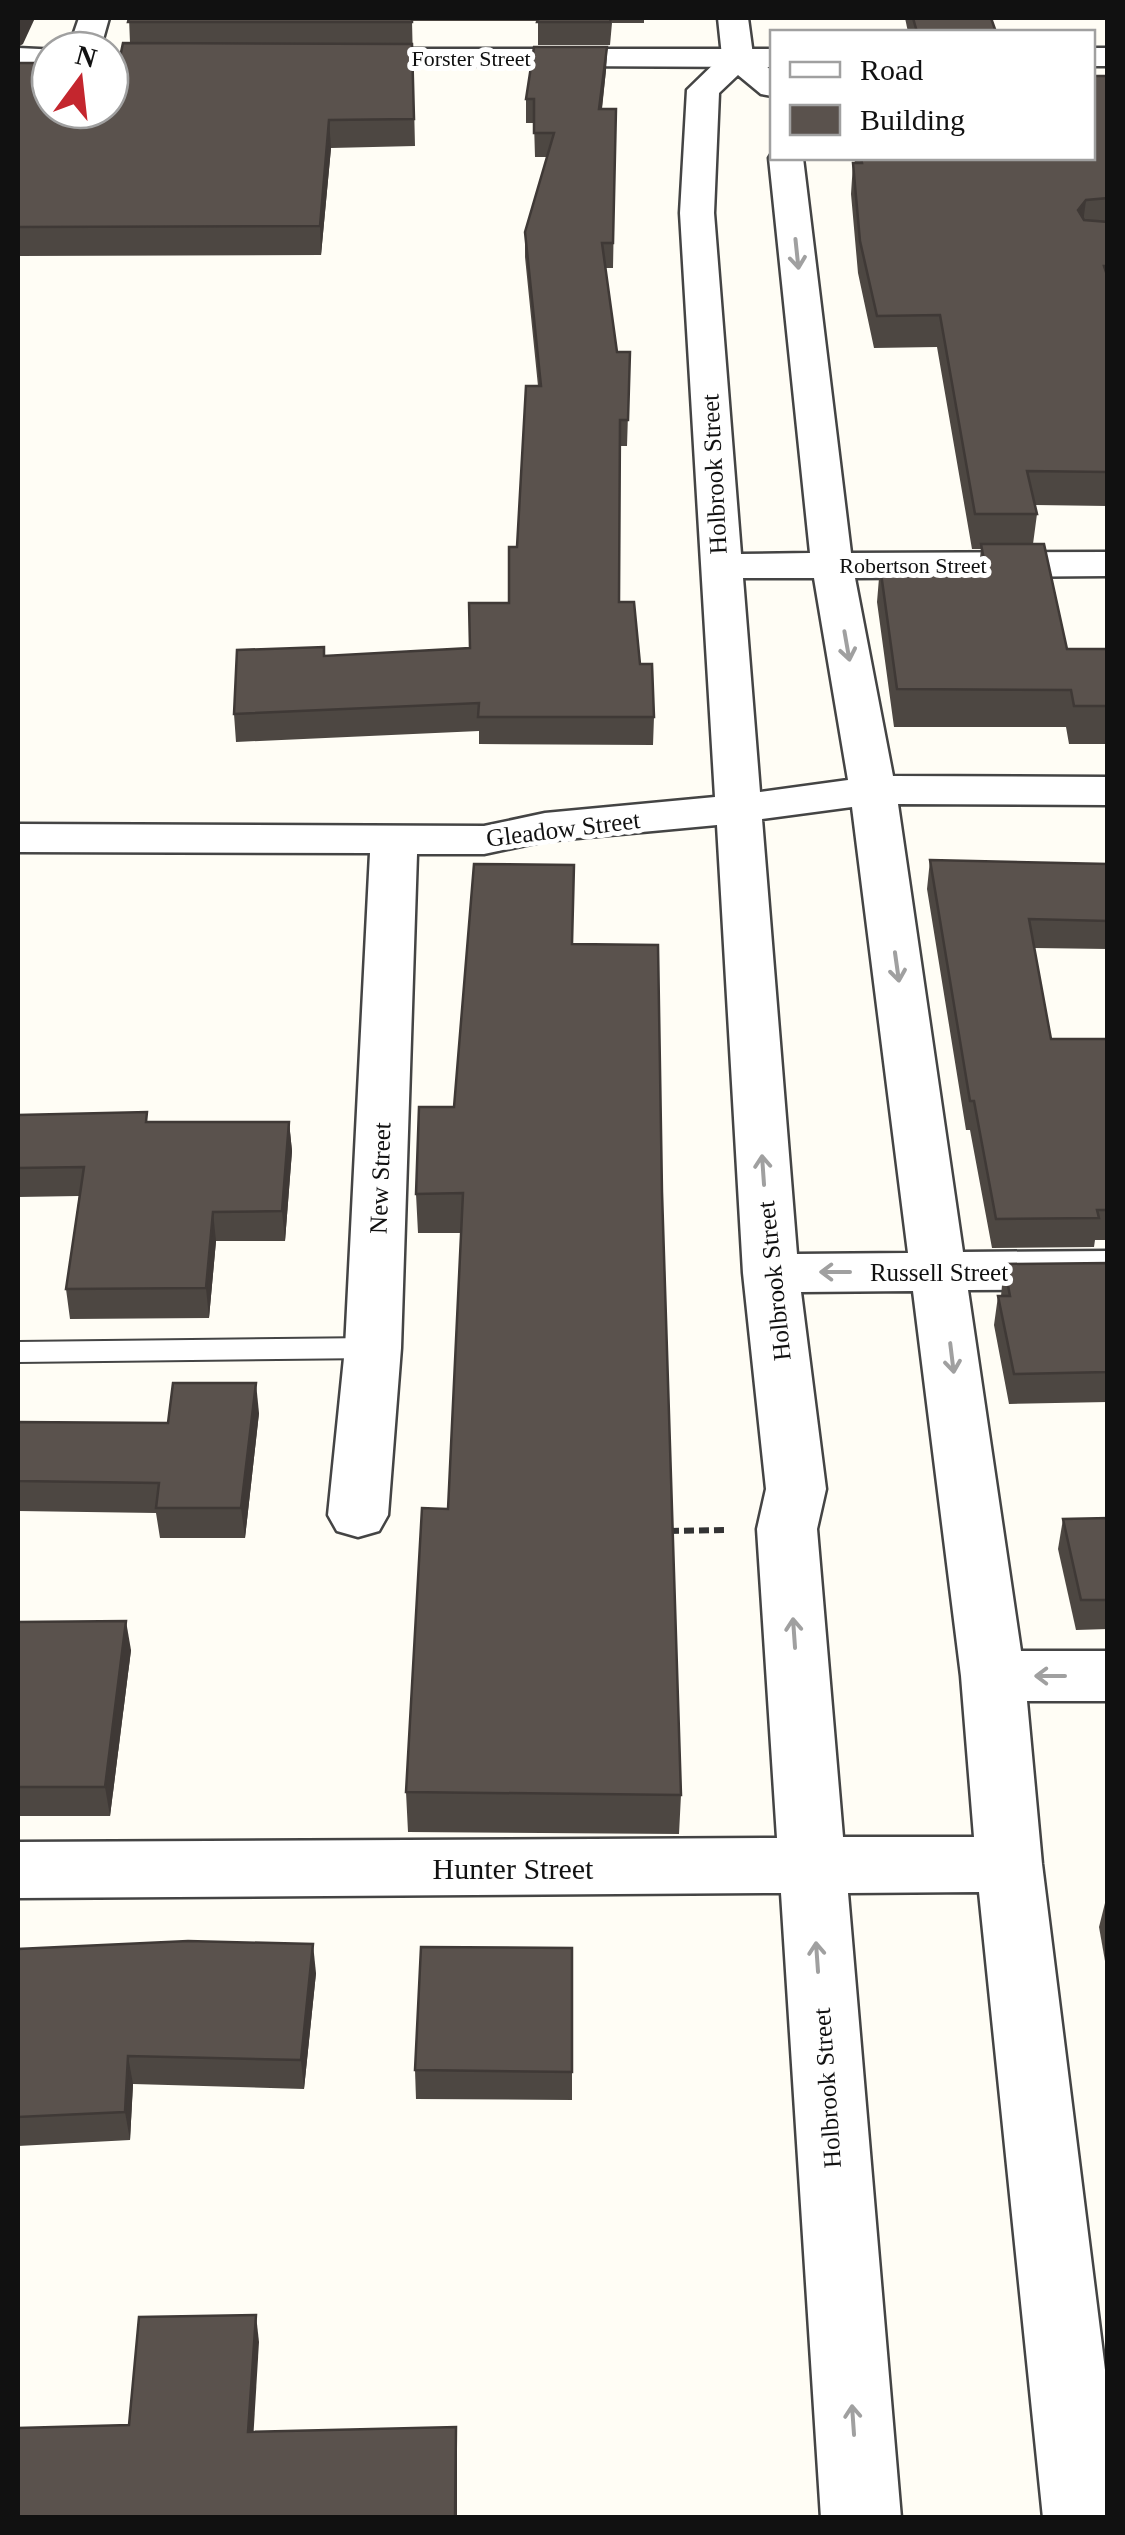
<svg xmlns="http://www.w3.org/2000/svg" width="1125" height="2535" viewBox="0 0 1125 2535" font-family="Georgia,serif">
	<style>
		.lines { fill: none; stroke-linecap: round; stroke-linejoin: round }
		.service-casing { stroke: #444; stroke-width: 4 }
		.minor-casing { stroke: #444; stroke-width: 5 }
		.tertiary-casing { stroke: #444; stroke-width: 5 }
		.path { stroke: #333; stroke-width: 6; stroke-dasharray: 10 5; stroke-linecap: butt }
		.service { fill: #fff; fill-rule: evenodd }
		.minor { fill: #fff; fill-rule: evenodd }
		.tertiary { fill: #fff; fill-rule: evenodd }
		.wall { fill: #4d4742 }
		.shaded-wall { fill: #3f3936 }
		.building { fill: #5a524d; stroke: #3f3936; stroke-width: 2.5 }
		.oneway { stroke: #a0a0a0 }
		.labels { text-anchor: middle; dominant-baseline: central; stroke-width: 10; stroke-linejoin: round; paint-order: stroke }
		.far-street-label { font-size: 22px; fill: #111; stroke: #fff }
		.street-label { font-size: 25px; fill: #111; stroke: #fff }
		.near-street-label { font-size: 30px; fill: #111; stroke: #fff }
	</style>
	<rect width="100%" height="100%" fill="#fffdf5"/>
	<g class="lines">
		<g class="service-casing">
			<polygon id="service" points="373,1338 383,1341 387,1348 383,1355 373,1358 18,1362 18,1342"/>
		</g>
		<g class="minor-casing">
			<g id="minor">
				<polygon points="79,18 109,18 100,50 68,50"/>
				<path d="M718,18h30l5,37 19,16v25l-11,-2 -23,-19 -19,18 -5,120 27,341 69,-1 -41,-395 3,-5v5h31l48,395 257,-1v24l-253,2 38,198 215,1v28l-210,-1 65,448 145,-1v38l-140,1 53,361h87v50h-81l15,163 66,530v124h-65l-64,-626 -131,1 53,625h-80l-40,-625 -763,5v-56l759,-4 -20,-309 9,-40 -23,-216 -26,-448 -172,16 -61,13h-67l-16,494 -13,167 -9,16 -21,6 -21,-6 -9,-16 17,-167 25,-495 -352,-1v-28l466,2 61,-13 170,-16 -35,-584 7,-123 35,-34zM743,578h71l34,202 -88,12zM852,807l56,446 -111,1 -35,-435zM913,1291l48,385 13,161h-131l-26,-308 9,-40 -25,-197z"/>
			</g>
		</g>
		<g class="tertiary-casing">
			<g id="tertiary">
				<polygon points="18,48 60,50 50,50 50,66 18,66"/>
				<rect x="1092" y="48" width="16" height="18"/>
				<polygon points="338,49 772,49 772,67 327,65 322,58 327,51"/>
			</g>
		</g>
		<polyline class="path" points="669,1531 726,1530"/>
		<use href="#service" class="service"/>
		<use href="#minor" class="minor"/>
		<use href="#tertiary" class="tertiary"/>
	</g>
	<g class="wall">
		<polygon points="129,18 644,18 644,23 612,23 610,45 538,45 538,21 412,21 415,146 331,148 321,255 18,256 18,63 119,62 130,43"/>
		<polygon points="905,18 991,18 996,32 908,32"/>
		<polygon points="607,47 606,70 602,109 616,109 613,268 605,268 617,352 630,352 627,446 620,446 619,602 640,664 654,717 653,745 479,744 479,731 236,742 234,714 325,656 470,648 509,603 538,386 525,257 525,232 547,157 535,157 534,123 526,123 526,99"/>
		<polygon points="1108,76 1108,506 1035,505 1037,514 1033,544 1067,649 1108,649 1108,744 1069,744 1066,727 894,727 877,602 880,566 979,566 981,549 972,549 937,347 874,348 858,273 851,194 853,163 855,163 854,158 1092,158"/>
		<polygon points="930,860 1108,864 1108,949 1034,948 1051,1039 1108,1039 1108,1240 1095,1240 1094,1247 992,1248 970,1130 966,1130 927,889"/>
		<polygon points="573,944 662,1192 681,1795 679,1834 408,1832 406,1792 448,1509 461,1233 418,1233 416,1194 454,1107"/>
		<polygon points="18,1115 148,1122 289,1122 292,1151 285,1241 216,1241 209,1318 70,1319 66,1289 79,1196 18,1197"/>
		<polygon points="1108,1263 1108,1402 1009,1404 994,1325 998,1296 1001,1296 1004,1264"/>
		<polygon points="259,1413 245,1538 160,1538 156,1513 18,1511 18,1422 168,1423"/>
		<polygon points="1108,1518 1108,1629 1076,1630 1058,1549 1063,1519"/>
		<polygon points="18,1622 131,1650 110,1816 18,1816"/>
		<polygon points="1108,1891 1108,1978 1099,1927"/>
		<polygon points="572,1948 572,2100 416,2099 415,2070"/>
		<polygon points="18,1956 316,1973 304,2089 133,2084 130,2140 18,2146"/>
	</g>
	<g class="shaded-wall">
		<polygon points="20,18 35,18 23,44 18,47 18,19"/>
		<polygon points="607,47 606,70 599,133 599,109"/>
		<polygon points="329,120 331,148 321,255 320,226"/>
		<polygon points="1086,200 1082,231 1078,210"/>
		<polygon points="289,1122 292,1151 285,1241 282,1211"/>
		<polygon points="213,1212 216,1241 209,1318 206,1288"/>
		<polygon points="256,1383 259,1413 245,1538 241,1508"/>
		<polygon points="126,1621 131,1650 110,1816 105,1787"/>
		<polygon points="313,1944 316,1973 304,2089 301,2060"/>
		<polygon points="128,2056 133,2084 130,2140 125,2112"/>
		<polygon points="256,2315 259,2342 252,2458 248,2432"/>
		<polygon points="456,2427 457,2454 457,2518 455,2518"/>
	</g>
	<g class="building">
		<polygon points="129,18 412,18 412,22 128,22"/>
		<polygon points="538,18 611,18 610,22 537,22"/>
		<polygon points="913,18 991,18 996,32 917,32"/>
		<polygon points="123,43 412,44 414,119 329,120 320,226 18,227 18,63 50,63 50,110 110,110 110,62 119,62"/>
		<polygon points="534,47 607,47 599,109 616,109 613,243 602,243 617,352 630,352 628,420 620,420 619,602 634,602 640,664 652,664 654,717 478,717 479,703 234,714 237,650 324,647 324,656 470,648 469,603 509,603 509,547 517,547 526,386 541,386 525,232 554,133 534,133 534,99 526,99"/>
		<polygon points="1092,76 1108,76 1108,198 1086,200 1078,210 1084,220 1108,222 1108,266 1104,266 1108,278 1108,472 1027,471 1037,514 975,514 940,315 877,316 860,241 853,163 862,163 861,158 1092,158"/>
		<polygon points="981,544 1044,544 1067,649 1108,649 1108,706 1074,706 1071,690 897,689 880,566 985,566"/>
		<polygon points="930,860 1108,864 1108,921 1029,919 1051,1039 1108,1039 1108,1210 1097,1210 1099,1218 996,1219 974,1101 970,1101"/>
		<polygon points="474,864 574,865 572,944 658,945 662,1192 681,1795 406,1792 422,1508 448,1509 463,1193 416,1194 419,1107 454,1107"/>
		<polygon points="147,1112 146,1122 289,1122 282,1211 213,1212 206,1288 66,1289 84,1167 18,1168 18,1115"/>
		<polygon points="1108,1263 1108,1372 1014,1374 998,1296 1010,1296 1004,1264"/>
		<polygon points="173,1383 256,1383 241,1508 156,1508 159,1483 18,1481 18,1422 168,1423"/>
		<polygon points="1108,1518 1108,1600 1081,1600 1063,1519"/>
		<polygon points="126,1621 105,1787 18,1787 18,1622"/>
		<polygon points="188,1941 313,1944 301,2060 128,2056 125,2112 18,2117 18,1949"/>
		<polygon points="421,1947 572,1948 572,2072 415,2070"/>
		<polygon points="256,2315 248,2432 456,2427 455,2518 18,2518 18,2428 129,2425 139,2317"/>
	</g>
	<defs><path id="oneway-shaft" d="M-6 0H5M1.5-3L5.5 0L1.5 3" fill="none" stroke-width="1.6" stroke-linecap="round" stroke-linejoin="round" transform="scale(2.5)"/></defs>
	<g class="oneway">
		<use href="#oneway-shaft" transform="translate(797 254) rotate(84)"/>
		<use href="#oneway-shaft" transform="translate(847 646) rotate(80)"/>
		<use href="#oneway-shaft" transform="translate(897 967) rotate(82)"/>
		<use href="#oneway-shaft" transform="translate(763 1170) rotate(-94)"/>
		<use href="#oneway-shaft" transform="translate(835 1272) rotate(180)"/>
		<use href="#oneway-shaft" transform="translate(952 1358) rotate(83)"/>
		<use href="#oneway-shaft" transform="translate(794 1633) rotate(-94)"/>
		<use href="#oneway-shaft" transform="translate(1050 1676) rotate(180)"/>
		<use href="#oneway-shaft" transform="translate(817 1957) rotate(-94)"/>
		<use href="#oneway-shaft" transform="translate(853 2420) rotate(-94)"/>
	</g>
	<g class="labels">
		<g class="far-street-label">
			<text x="471" y="58">Forster Street</text>
			<text x="913" y="565">Robertson Street</text>
		</g>
		<g class="street-label">
			<text transform="translate(714 474) rotate(-93)">Holbrook Street</text>
			<text transform="translate(563 829) rotate(-7)">Gleadow Street</text>
			<text transform="translate(380 1178) rotate(-88)">New Street</text>
			<text x="939" y="1272">Russell Street</text>
			<text transform="translate(774 1281) rotate(-96)">Holbrook Street</text>
			<text transform="translate(827 2088) rotate(-94)">Holbrook Street</text>
		</g>
		<g class="near-street-label">
			<text x="513" y="1868">Hunter Street</text>
		</g>
	</g>
	<rect width="1125" height="2535" fill="none" stroke="#111111" stroke-width="40"/>
	<rect x="770" y="30" width="325" height="130" fill="#ffffff" stroke="#a0a0a0" stroke-width="2.5"/>
	<rect x="790" y="62" width="50" height="15" fill="#ffffff" stroke="#a0a0a0" stroke-width="2.5"/>
	<text x="860" y="80" font-size="30" fill="#111111">Road</text>
	<rect x="790" y="105" width="50" height="30" fill="#5a524d" stroke="#a0a0a0" stroke-width="2.5"/>
	<text x="860" y="130" font-size="30" fill="#111111">Building</text>
	<g transform="translate(80 80) rotate(15)"><circle r="48" fill="#ffffff" stroke="#a0a0a0" stroke-width="2.5"/>
	<path d="M0-8L18 38L0 25L-18 38Z" fill="#c4262e"/>
	<text y="-15" font-size="28" font-weight="bold" text-anchor="middle" fill="#111111">N</text>
	</g>
</svg>
